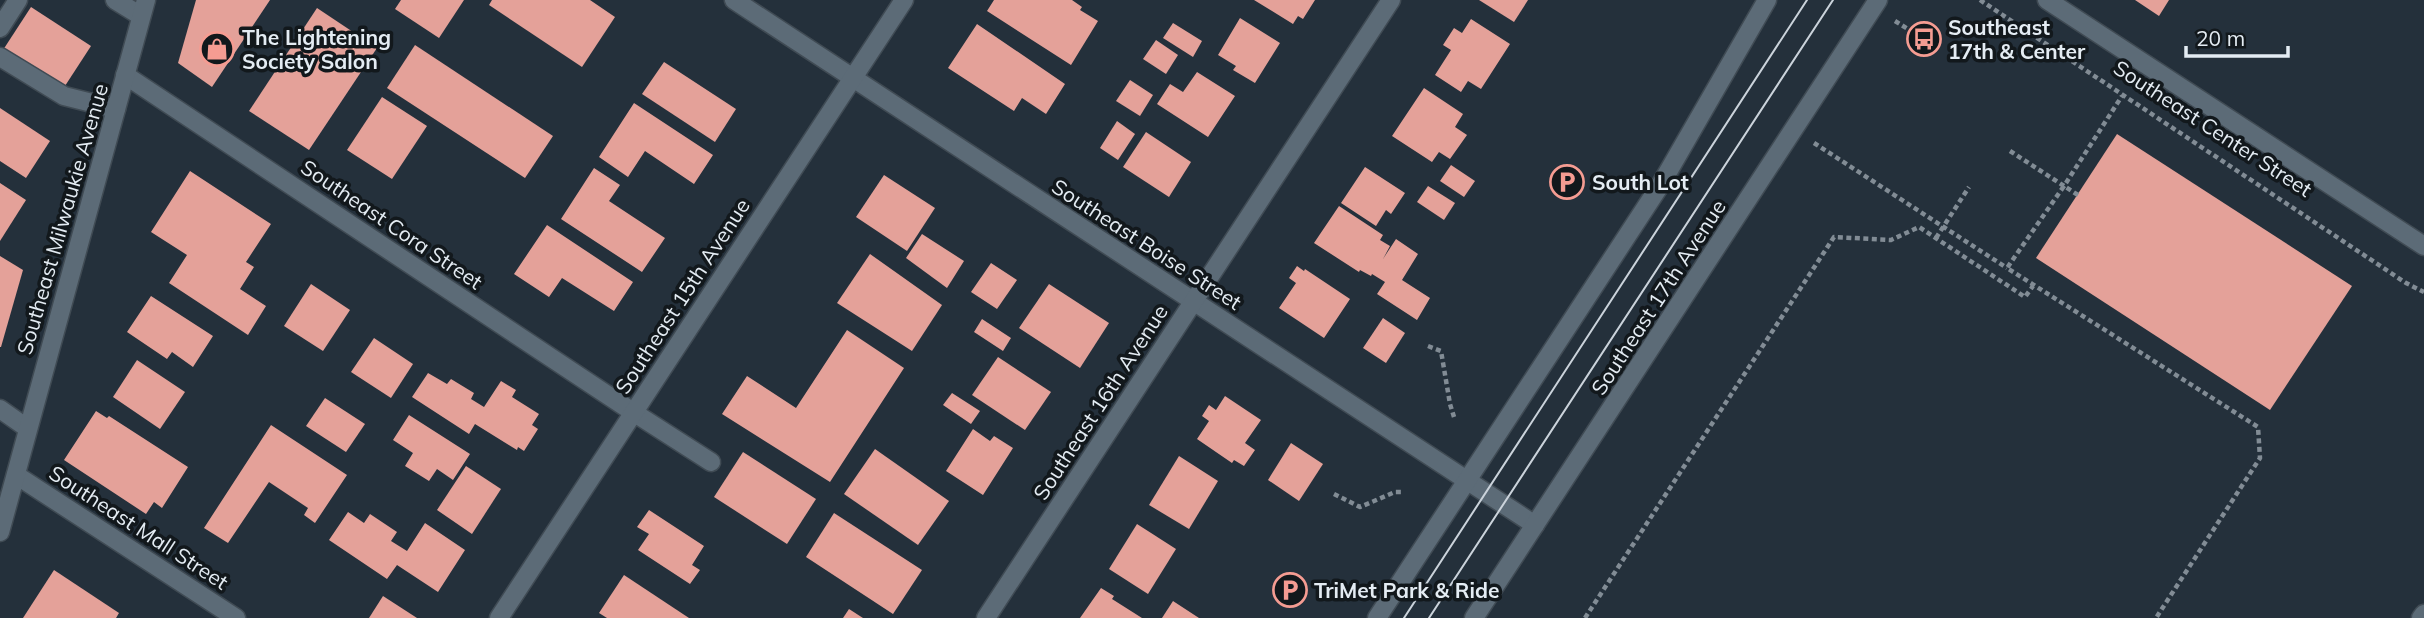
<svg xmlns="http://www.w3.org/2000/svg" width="2424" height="618" viewBox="0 0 2424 618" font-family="Mulish,sans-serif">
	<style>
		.building { fill: #e4a199 }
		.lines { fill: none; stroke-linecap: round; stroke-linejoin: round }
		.lane-casing { stroke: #404b54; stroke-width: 21 }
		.street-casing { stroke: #404b54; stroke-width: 21 }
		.secondary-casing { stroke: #404b54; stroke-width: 21 }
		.path { stroke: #828c95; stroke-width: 4.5; stroke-dasharray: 5 3.5; stroke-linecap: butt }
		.lane { stroke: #5c6b77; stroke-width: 18 }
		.street { stroke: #5c6b77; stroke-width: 18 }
		.secondary { stroke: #5c6b77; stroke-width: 18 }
		.tram { stroke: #cbd3db; stroke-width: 2 }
		.labels { text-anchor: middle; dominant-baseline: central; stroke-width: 7; stroke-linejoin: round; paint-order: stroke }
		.poi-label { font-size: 21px; font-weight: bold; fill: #e4ecf3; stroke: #12181c; text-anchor: start }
		.street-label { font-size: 21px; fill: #e4ecf3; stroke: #12181c }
	</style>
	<rect width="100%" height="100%" fill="#24303b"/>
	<g class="building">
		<polygon points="196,0 270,0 212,87 178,63"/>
		<polygon points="401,0 464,0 439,38 395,9"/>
		<polygon points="492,0 590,0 615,17 582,67 489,5"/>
		<polygon points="994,0 1072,0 1082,7 1080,10 1098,21 1071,65 987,11"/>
		<polygon points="1254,0 1315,0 1303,19 1298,16 1293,24"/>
		<polygon points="1479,0 1528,0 1514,22"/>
		<polygon points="2135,0 2169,0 2159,16"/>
		<polygon points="31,7 91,46 63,89 3,50"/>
		<polygon points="317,8 377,48 309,150 249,111"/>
		<polygon points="1240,18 1280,43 1255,83 1233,70 1236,66 1218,55"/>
		<polygon points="1471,19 1510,44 1481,89 1468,81 1461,92 1435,75 1451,50 1443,45 1454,28 1462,33"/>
		<polygon points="1173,23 1202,41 1193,57 1163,38"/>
		<polygon points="977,24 1065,84 1046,114 1022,98 1014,111 948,68"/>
		<polygon points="1156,40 1178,55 1166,74 1143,59"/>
		<polygon points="415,45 553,136 525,178 387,88"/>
		<polygon points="664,62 736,109 715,142 642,94"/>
		<polygon points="1197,72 1235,96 1208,137 1157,104 1170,84 1183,92"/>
		<polygon points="1130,80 1153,95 1140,116 1116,101"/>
		<polygon points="1424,88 1463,114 1455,127 1467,135 1450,159 1439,152 1432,162 1392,136"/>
		<polygon points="382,97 427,126 392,179 347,150"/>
		<polygon points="634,103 713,155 694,184 645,151 628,177 599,157"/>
		<polygon points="0,108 50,141 26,178 0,161"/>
		<polygon points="1117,121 1135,134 1118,160 1100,148"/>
		<polygon points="1146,132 1191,162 1169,197 1123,167"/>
		<polygon points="2117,134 2352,286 2270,410 2036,258"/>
		<polygon points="1451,165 1475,181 1464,197 1440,181"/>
		<polygon points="1365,167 1405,193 1391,214 1386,210 1376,226 1341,203"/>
		<polygon points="594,168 620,185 609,201 665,238 642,272 561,219"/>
		<polygon points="190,171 271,224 246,262 254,267 240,289 266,306 248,335 169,283 187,255 151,232"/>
		<polygon points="884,175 935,208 907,251 856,217"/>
		<polygon points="0,183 26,200 0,241"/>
		<polygon points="1428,186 1455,203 1444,220 1417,202"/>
		<polygon points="1339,206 1383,235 1380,240 1390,246 1383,259 1396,239 1418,254 1402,280 1430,298 1417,320 1377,294 1385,282 1372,274 1371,276 1360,270 1359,272 1314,243"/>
		<polygon points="547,225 633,282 614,311 562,278 549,297 514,274"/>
		<polygon points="922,234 964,261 947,288 906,258"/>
		<polygon points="870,254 942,305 912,351 837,303"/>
		<polygon points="0,256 23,270 1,347 0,347"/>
		<polygon points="991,263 1017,280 997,309 971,292"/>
		<polygon points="1297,266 1304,271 1305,269 1350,299 1324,338 1279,308 1296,283 1289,278"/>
		<polygon points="311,284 350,310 323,351 284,326"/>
		<polygon points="1049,284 1109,323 1080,368 1019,328"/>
		<polygon points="151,296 213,336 193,367 172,352 167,359 127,332"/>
		<polygon points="1383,318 1405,333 1386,363 1363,348"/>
		<polygon points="982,319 1011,338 1003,351 974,332"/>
		<polygon points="847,330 904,368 830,482 722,414 747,376 796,408"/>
		<polygon points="374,338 413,364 391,398 351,372"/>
		<polygon points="998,357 1051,392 1025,430 972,395"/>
		<polygon points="137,360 185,392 160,429 113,397"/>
		<polygon points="428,373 447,384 451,379 474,393 471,399 484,407 501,381 516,390 512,397 539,414 532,425 538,429 524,451 518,447 517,450 475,424 469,434 412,397"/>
		<polygon points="952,393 980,411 971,424 943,405"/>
		<polygon points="1225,396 1261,420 1245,443 1255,450 1244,466 1234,460 1232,463 1197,439 1209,421 1202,416 1209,405 1216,410"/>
		<polygon points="325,398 365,424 346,452 306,426"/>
		<polygon points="96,411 107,418 109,416 188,467 162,508 154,502 146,514 64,460"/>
		<polygon points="409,415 470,454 453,480 437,469 429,481 405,466 413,453 393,440"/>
		<polygon points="271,425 347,475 315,523 304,515 308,508 269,482 228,543 204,528"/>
		<polygon points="973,429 990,441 994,436 1013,448 983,495 946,471"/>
		<polygon points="1291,443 1323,464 1299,501 1268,480"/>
		<polygon points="875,449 949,501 918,545 844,494"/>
		<polygon points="743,452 816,499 787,544 714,497"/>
		<polygon points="1179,456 1218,481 1189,529 1149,505"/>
		<polygon points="466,466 501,489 472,534 437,510"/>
		<polygon points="649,510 704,546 692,565 700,570 690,584 638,550 649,534 637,527"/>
		<polygon points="348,512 364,523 370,514 397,532 391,541 407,551 425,523 465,550 438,592 397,565 387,579 329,540"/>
		<polygon points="834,513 922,570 893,614 806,557"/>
		<polygon points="1137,524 1176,549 1148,594 1109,569"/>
		<polygon points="54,570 119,613 116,618 23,618"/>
		<polygon points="624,575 689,618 607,618 599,613"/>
		<polygon points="1101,588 1114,596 1112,599 1142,618 1080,618"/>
		<polygon points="383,596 417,618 369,618"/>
		<polygon points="1173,601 1199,618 1162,618"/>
		<polygon points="849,609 863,618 843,618"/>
	</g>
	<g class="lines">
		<g class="lane-casing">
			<g id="lane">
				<polyline points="0,28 18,0"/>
				<polyline points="0,57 64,96 116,109"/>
				<polyline points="633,412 711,462"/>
				<polyline points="2421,618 2424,614"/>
			</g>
		</g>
		<g class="street-casing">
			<g id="street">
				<polyline points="115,0 141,16"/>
				<polyline points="734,0 1535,525"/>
				<polyline points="2047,0 2424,246"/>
				<polyline points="125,75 633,412"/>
				<polyline points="0,409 27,428"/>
				<polyline points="16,475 236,618"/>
				<polyline points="499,618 904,0"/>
				<polyline points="986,618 1391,0"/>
			</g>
		</g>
		<g class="secondary-casing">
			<g id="secondary">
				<polyline points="0,532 146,0"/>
				<polyline points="1377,618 1661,184 1767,0"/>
				<polyline points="1474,618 1878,0"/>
			</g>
		</g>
		<g class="path">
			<polyline points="1980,0 2406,283 2424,292"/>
			<polyline points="1895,21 1924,39"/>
			<polyline points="1814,143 2007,268"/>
			<polyline points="2010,151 2064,186 2122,96"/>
			<polyline points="2078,195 2064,186 2007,268 2258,427 2260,458 2156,618"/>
			<polyline points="1936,238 1969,187"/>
			<polyline points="1428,346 1441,351 1450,404 1454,417"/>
			<polyline points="1334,494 1360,507 1395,492 1404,492"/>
			<polyline points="1585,618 1834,237 1891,240 1919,227 2025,297 2033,286"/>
		</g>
		<use href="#lane" class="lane"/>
		<use href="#street" class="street"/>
		<use href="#secondary" class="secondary"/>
		<g class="tram">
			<polyline points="1404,618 1807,0"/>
			<polyline points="1429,618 1833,0"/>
		</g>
	</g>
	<defs>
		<g id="bus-ring" transform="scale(1.75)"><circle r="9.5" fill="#12181c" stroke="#f59c92" stroke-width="1.5"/><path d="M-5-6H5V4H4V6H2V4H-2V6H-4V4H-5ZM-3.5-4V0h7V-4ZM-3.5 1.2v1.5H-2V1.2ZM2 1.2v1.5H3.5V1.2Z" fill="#f59c92"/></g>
		<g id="shop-ring" transform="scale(1.75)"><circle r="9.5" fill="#12181c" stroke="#f59c92" stroke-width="1.5"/><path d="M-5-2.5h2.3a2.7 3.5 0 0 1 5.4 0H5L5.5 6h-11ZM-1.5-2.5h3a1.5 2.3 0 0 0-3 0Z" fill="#f59c92"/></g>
		<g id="parking-ring" transform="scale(1.75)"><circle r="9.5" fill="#12181c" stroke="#f59c92" stroke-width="1.5"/><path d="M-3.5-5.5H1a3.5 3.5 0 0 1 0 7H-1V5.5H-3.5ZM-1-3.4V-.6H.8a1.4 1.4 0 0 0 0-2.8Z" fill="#f59c92"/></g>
	</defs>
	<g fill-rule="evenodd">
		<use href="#bus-ring" x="1924" y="39"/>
		<use href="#shop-ring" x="217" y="49"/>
		<use href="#parking-ring" x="1567" y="182"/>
		<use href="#parking-ring" x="1290" y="590"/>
	</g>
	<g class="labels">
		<g class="poi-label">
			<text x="1948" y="27">Southeast<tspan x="1948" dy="24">17th &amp; Center</tspan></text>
			<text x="242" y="37">The Lightening<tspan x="242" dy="24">Society Salon</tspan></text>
			<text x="1592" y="182">South Lot</text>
			<text x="1314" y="590">TriMet Park &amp; Ride</text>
		</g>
		<g class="street-label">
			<text transform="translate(2213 128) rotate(33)">Southeast Center Street</text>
			<text transform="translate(62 219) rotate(-74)">Southeast Milwaukie Avenue</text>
			<text transform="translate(392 224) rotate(34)">Southeast Cora Street</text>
			<text transform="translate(1147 244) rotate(33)">Southeast Boise Street</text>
			<text transform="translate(682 296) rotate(-57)">Southeast 15th Avenue</text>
			<text transform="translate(1658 297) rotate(-57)">Southeast 17th Avenue</text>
			<text transform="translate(1100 402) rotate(-57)">Southeast 16th Avenue</text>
			<text transform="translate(139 527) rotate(33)">Southeast Mall Street</text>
		</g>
	</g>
	<path d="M2186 46v10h102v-10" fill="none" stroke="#e4ecf3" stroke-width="3.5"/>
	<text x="2196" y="46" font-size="21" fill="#e4ecf3" stroke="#12181c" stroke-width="5" paint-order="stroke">20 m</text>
</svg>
